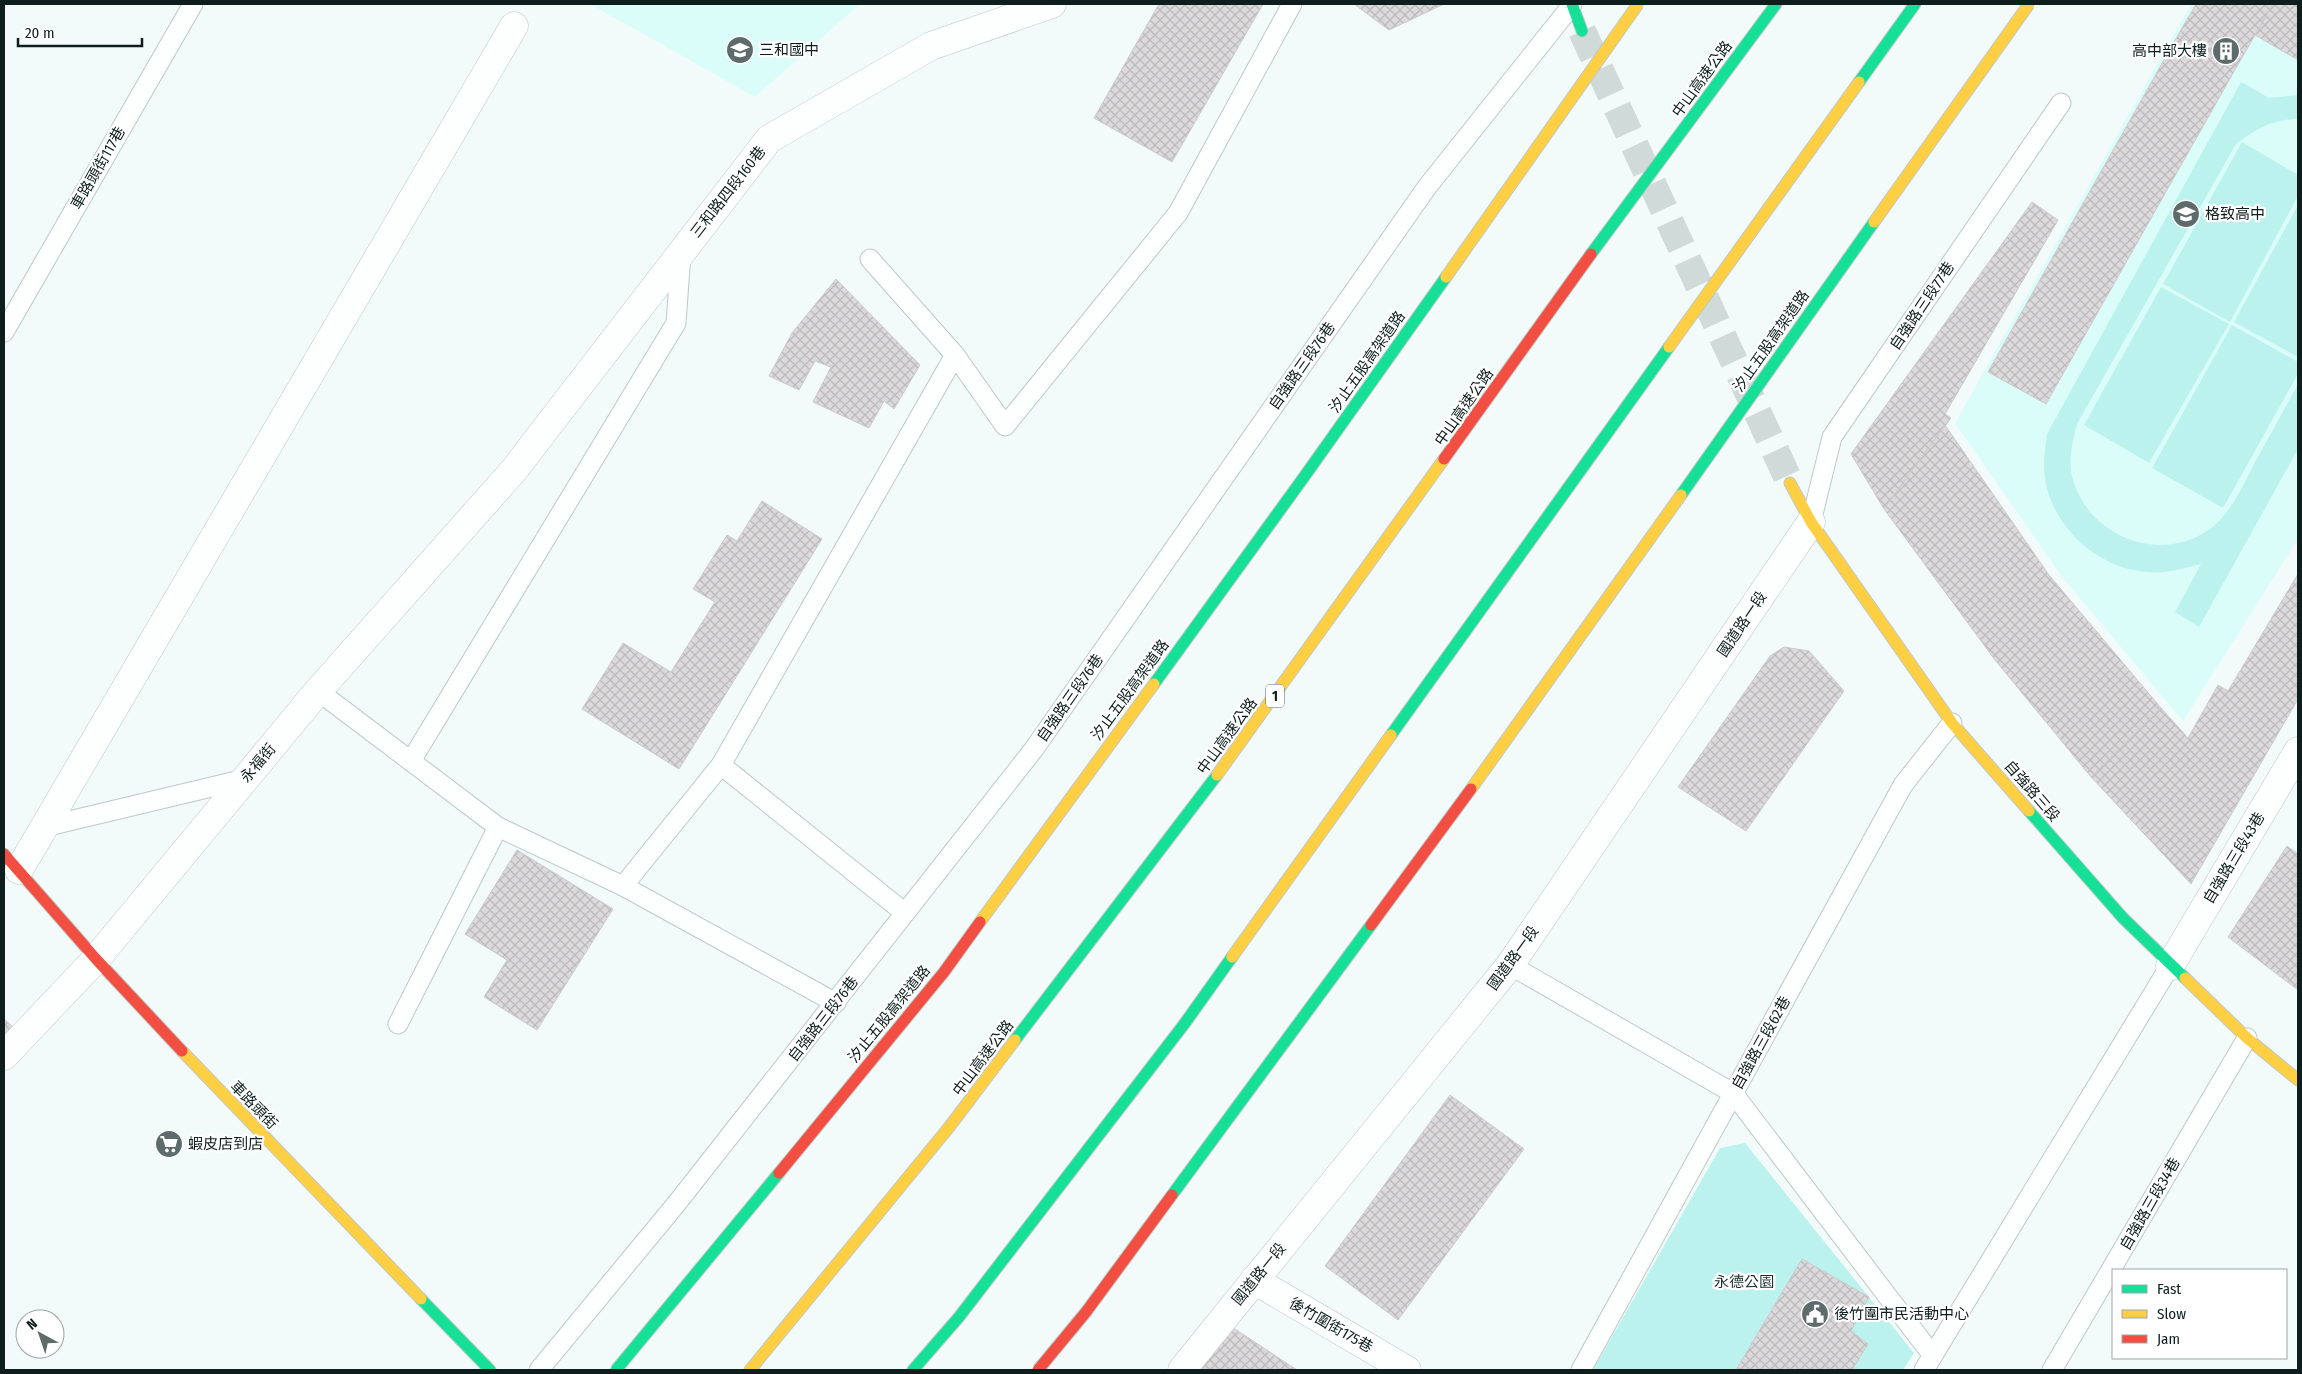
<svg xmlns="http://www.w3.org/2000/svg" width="2302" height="1374" viewBox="0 0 2302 1374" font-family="'Fira Sans Condensed','Noto Sans TC',sans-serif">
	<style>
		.built { fill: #dbfdfa }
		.green { fill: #bbf2ee }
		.building { fill: url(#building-cross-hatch); stroke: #cdcacc }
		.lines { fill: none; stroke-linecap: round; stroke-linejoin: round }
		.secondary-tunnel { stroke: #d0dad9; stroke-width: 28; stroke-dasharray: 28 14; stroke-linecap: butt }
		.lane-casing { stroke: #bdc9c8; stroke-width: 21 }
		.street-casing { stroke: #bdc9c8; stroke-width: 29 }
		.fast-casing { stroke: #bdc9c8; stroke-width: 13 }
		.slow-casing { stroke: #bdc9c8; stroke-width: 13 }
		.jam-casing { stroke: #bdc9c8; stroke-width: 13 }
		.lane { stroke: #fdfefe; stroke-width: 19 }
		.street { stroke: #fdfefe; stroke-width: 28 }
		.fast { stroke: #16e098; stroke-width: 11 }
		.slow { stroke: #ffcf43; stroke-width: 11 }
		.jam { stroke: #f24e42; stroke-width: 11 }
		.fast-bridge-casing { stroke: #bdc9c8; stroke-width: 13; stroke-linecap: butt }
		.slow-bridge-casing { stroke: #bdc9c8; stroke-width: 13; stroke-linecap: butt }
		.jam-bridge-casing { stroke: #bdc9c8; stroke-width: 13; stroke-linecap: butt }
		.fast-bridge { stroke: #16e098; stroke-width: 11 }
		.slow-bridge { stroke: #ffcf43; stroke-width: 11 }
		.jam-bridge { stroke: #f24e42; stroke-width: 11 }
		.labels { text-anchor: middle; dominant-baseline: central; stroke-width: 4.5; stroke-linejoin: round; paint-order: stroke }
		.shield { fill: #fff; stroke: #566261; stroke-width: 1 }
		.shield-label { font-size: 14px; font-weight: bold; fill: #0d1e1d }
		.poi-label { font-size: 15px; fill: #0d1e1d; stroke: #fff; text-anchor: start }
		.street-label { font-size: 15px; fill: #0d1e1d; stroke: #fff }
		.park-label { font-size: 15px; fill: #1c3130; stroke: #fff }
	</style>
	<defs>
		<pattern id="building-cross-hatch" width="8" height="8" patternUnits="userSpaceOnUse" patternTransform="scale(1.25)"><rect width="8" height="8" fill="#dcd9db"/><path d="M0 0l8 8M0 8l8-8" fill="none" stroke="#bcbabc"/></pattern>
	</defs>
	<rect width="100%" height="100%" fill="#f2fbfa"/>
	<g class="built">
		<polygon points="590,4 860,4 755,97"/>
		<polygon points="2191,4 2298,4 2298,539 2183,721 2062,577 1955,423"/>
	</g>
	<g class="green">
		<path d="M2241,82l28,16 29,-3v24c-25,0 -42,10 -62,25l-159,280c-5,20 -10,39 -3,59 18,54 85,80 133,48 24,-16 36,-46 49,-71 14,-25 28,-50 42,-76v65l-99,178 -24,-15 26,-48c-17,4 -34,10 -53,8 -48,-3 -92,-41 -102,-88 -4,-17 -1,-33 1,-50z"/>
		<polygon points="2242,142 2298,175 2298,196 2230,322 2163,284"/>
		<polygon points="2298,205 2298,357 2234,322"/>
		<polygon points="2161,287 2229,324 2149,463 2084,425"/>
		<polygon points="2232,325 2298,362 2298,374 2223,508 2152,468"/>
		<polygon points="1745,1143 1914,1353 1903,1370 1593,1370 1720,1148"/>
	</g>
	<g class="building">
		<polygon points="1159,4 1263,4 1172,162 1094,118"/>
		<polygon points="1354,4 1444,4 1389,30"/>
		<polygon points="2196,4 2273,4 2236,68 2178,35"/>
		<polygon points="2273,4 2298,4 2298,60 2255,35"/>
		<polygon points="2178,35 2236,68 2046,404 1988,372"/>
		<polygon points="2032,202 2058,220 1945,414 1951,418 1884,509 1851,454"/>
		<polygon points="836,279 920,365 894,409 884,401 869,428 813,402 831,367 815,361 799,390 769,376 792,333"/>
		<polygon points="1945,425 2049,575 2161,708 2091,777 1995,660 1884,509"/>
		<polygon points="762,501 822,539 679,769 582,709 623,643 671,672 715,602 693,589 727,535 737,541"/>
		<polygon points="2298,574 2298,699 2191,884 2091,777 2161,708 2188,738 2218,685 2228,691"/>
		<polygon points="1784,647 1809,651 1844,691 1746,831 1678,787 1770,656"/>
		<polygon points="2287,846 2298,854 2298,990 2228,937"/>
		<polygon points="517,850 613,909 537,1030 484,997 507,960 465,934"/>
		<polygon points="4,1019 13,1027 4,1038"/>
		<polygon points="1450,1095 1524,1149 1398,1320 1325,1266"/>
		<polygon points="1802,1259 1869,1297 1851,1331 1868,1344 1852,1370 1736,1370"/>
		<polygon points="1229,1325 1297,1370 1198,1370"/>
	</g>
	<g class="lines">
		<polyline class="secondary-tunnel" points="1582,31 1790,483"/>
		<g class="lane-casing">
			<g id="lane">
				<polyline points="870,259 955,355 1005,426 1178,213 1292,4"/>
				<polyline points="4,332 193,4"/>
				<polyline points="1811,522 1832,437 2061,103"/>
				<polyline points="318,691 498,827 623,886 836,1003"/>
				<polyline points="411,761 676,323 681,254"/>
				<polyline points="721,765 905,913"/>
				<polyline points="44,827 245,779"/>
				<polyline points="623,886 721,765 955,355"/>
				<polyline points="1510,965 1733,1093 1933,1356"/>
				<polyline points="398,1024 498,827"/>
				<polyline points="539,1370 677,1203 1034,749 1427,187 1572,5"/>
				<polyline points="1581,1370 1903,785 1952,723"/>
				<polyline points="1924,1370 2170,966"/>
				<polyline points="2052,1370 2247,1038"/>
			</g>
		</g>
		<g class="street-casing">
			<g id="street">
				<polyline points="19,870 514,26"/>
				<polyline points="2170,966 2298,751"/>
				<polyline points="4,1056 96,959 318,691 514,470 769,139 931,46 1052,4"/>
				<polyline points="1254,1280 1407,1370"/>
				<polyline points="1182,1370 1510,965 1811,522"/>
			</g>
		</g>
		<g class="fast-casing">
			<g id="fast">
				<polyline points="1572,4 1582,31"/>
				<polyline points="1859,82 1915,4"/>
				<polyline points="1591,254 1776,4"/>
				<polyline points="1391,735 1669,347"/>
				<polyline points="2029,811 2123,918 2185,978"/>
				<polyline points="1015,1040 1217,775"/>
				<polyline points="421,1299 490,1370"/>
				<polyline points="913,1370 959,1317 1185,1023 1232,957"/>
			</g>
		</g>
		<g class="slow-casing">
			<g id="slow">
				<polyline points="1669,347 1859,82"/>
				<polyline points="1790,483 1811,522 1952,723 2029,811"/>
				<polyline points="1217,775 1444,459"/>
				<polyline points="1232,957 1391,735"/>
				<polyline points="2185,978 2247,1038 2298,1080"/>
				<polyline points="182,1051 421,1299"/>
				<polyline points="750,1370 950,1126 1015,1040"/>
			</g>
		</g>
		<g class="jam-casing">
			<g id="jam">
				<polyline points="1444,459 1591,254"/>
				<polyline points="4,854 96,959 182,1051"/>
			</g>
		</g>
		<use href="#lane" class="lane"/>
		<use href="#street" class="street"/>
		<use href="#fast" class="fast"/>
		<use href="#slow" class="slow"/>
		<use href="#jam" class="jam"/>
		<g class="fast-bridge-casing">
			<g id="fast-bridge">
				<polyline points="1681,495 1874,222"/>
				<polyline points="1154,684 1304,477 1446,277"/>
				<polyline points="1172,1195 1371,925"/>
				<polyline points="616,1370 779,1173"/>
			</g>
		</g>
		<g class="slow-bridge-casing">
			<g id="slow-bridge">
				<polyline points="1874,222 2029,4"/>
				<polyline points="1446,277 1638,4"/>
				<polyline points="1471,789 1681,495"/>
				<polyline points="980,922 1154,684"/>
			</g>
		</g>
		<g class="jam-bridge-casing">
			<g id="jam-bridge">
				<polyline points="1371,925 1471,789"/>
				<polyline points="779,1173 944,972 980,922"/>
				<polyline points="1038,1370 1086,1312 1172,1195"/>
			</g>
		</g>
		<use href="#fast-bridge" class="fast-bridge"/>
		<use href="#slow-bridge" class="slow-bridge"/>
		<use href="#jam-bridge" class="jam-bridge"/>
	</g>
	<defs>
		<g id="school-disc" transform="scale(1.4375)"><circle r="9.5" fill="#5d6b6a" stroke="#fff"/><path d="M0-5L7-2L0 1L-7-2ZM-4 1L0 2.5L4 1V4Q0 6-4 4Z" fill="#fff"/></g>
		<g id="building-disc" transform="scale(1.4375)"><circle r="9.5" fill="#5d6b6a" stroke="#fff"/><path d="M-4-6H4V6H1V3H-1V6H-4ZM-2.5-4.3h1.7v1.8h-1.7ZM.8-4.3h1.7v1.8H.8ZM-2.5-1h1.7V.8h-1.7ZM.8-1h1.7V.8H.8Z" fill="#fff"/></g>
		<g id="supermarket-disc" transform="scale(1.4375)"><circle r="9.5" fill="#5d6b6a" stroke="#fff"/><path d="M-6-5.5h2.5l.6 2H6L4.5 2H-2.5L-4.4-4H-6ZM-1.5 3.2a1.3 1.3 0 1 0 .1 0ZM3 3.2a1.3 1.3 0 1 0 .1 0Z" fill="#fff"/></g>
		<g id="civic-disc" transform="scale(1.4375)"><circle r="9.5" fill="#5d6b6a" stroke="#fff"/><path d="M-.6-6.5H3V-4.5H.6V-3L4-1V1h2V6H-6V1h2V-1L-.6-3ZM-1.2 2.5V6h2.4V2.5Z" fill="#fff"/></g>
	</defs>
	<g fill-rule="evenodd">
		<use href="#school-disc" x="740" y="50"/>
		<use href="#building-disc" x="2226" y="51"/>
		<use href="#school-disc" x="2186" y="214"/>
		<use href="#supermarket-disc" x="169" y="1144"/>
		<use href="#civic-disc" x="1815" y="1314"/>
	</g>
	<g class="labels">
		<rect class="shield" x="1266" y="684.5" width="18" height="23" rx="4"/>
		<g class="shield-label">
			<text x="1275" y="696">1</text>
		</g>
		<g class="poi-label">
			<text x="759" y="50">三和國中</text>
			<text x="2207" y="51" text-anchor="end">高中部大樓</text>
			<text x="2205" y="214">格致高中</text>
			<text x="188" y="1144">蝦皮店到店</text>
			<text x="1834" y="1314">後竹圍市民活動中心</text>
		</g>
		<g class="street-label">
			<text transform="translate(1702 79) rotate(-54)">中山高速公路</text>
			<text transform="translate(98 168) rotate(-60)">車路頭街117巷</text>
			<text transform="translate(728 192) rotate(-52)">三和路四段160巷</text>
			<text transform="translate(1922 306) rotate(-56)">自強路三段77巷</text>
			<text transform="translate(1771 341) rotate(-55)">汐止五股高架道路</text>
			<text transform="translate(1367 362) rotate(-55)">汐止五股高架道路</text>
			<text transform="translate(1302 366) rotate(-55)">自強路三段76巷</text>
			<text transform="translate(1464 407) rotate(-55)">中山高速公路</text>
			<text transform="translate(1742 624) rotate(-56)">國道路一段</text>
			<text transform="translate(1130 690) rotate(-54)">汐止五股高架道路</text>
			<text transform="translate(1070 698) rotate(-55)">自強路三段76巷</text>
			<text transform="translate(1227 736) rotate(-54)">中山高速公路</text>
			<text transform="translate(258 763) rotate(-50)">永福街</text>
			<text transform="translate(2032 791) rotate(49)">自強路三段</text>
			<text transform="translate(2234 858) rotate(-59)">自強路三段43巷</text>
			<text transform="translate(1513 958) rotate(-54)">國道路一段</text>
			<text transform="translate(889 1014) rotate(-51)">汐止五股高架道路</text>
			<text transform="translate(823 1019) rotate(-52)">自強路三段76巷</text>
			<text transform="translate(1761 1043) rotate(-61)">自強路三段62巷</text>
			<text transform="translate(983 1058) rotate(-53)">中山高速公路</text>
			<text transform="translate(254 1105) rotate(46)">車路頭街</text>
			<text transform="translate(2150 1204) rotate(-60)">自強路三段34巷</text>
			<text transform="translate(1259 1274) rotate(-51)">國道路一段</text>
			<text transform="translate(1331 1325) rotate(30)">後竹圍街175巷</text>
		</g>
		<g class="park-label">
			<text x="1744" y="1282">永德公園</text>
		</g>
	</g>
	<rect width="2302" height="1374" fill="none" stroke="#0d1e1d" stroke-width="10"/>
	<rect x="2112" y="1269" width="175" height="90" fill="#ffffff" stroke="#9ea5a5"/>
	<rect x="2122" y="1285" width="25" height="8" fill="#16e098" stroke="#9ea5a5"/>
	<text x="2157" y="1294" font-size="15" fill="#0d1e1d">Fast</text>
	<rect x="2122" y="1310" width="25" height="8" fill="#ffcf43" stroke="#9ea5a5"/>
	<text x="2157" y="1319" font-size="15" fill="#0d1e1d">Slow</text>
	<rect x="2122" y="1335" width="25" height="8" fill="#f24e42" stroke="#9ea5a5"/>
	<text x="2157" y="1344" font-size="15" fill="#0d1e1d">Jam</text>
	<g transform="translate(40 1334) rotate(320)"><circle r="24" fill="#ffffff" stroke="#9ea5a5"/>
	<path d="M0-4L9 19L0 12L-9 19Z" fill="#5d6b6a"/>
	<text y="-8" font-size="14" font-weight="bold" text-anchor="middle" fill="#0d1e1d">N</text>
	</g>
	<path d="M18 38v8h124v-8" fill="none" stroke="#0d1e1d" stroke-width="2.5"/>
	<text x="25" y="38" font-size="15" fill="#0d1e1d" stroke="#ffffff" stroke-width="4" paint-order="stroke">20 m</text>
</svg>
